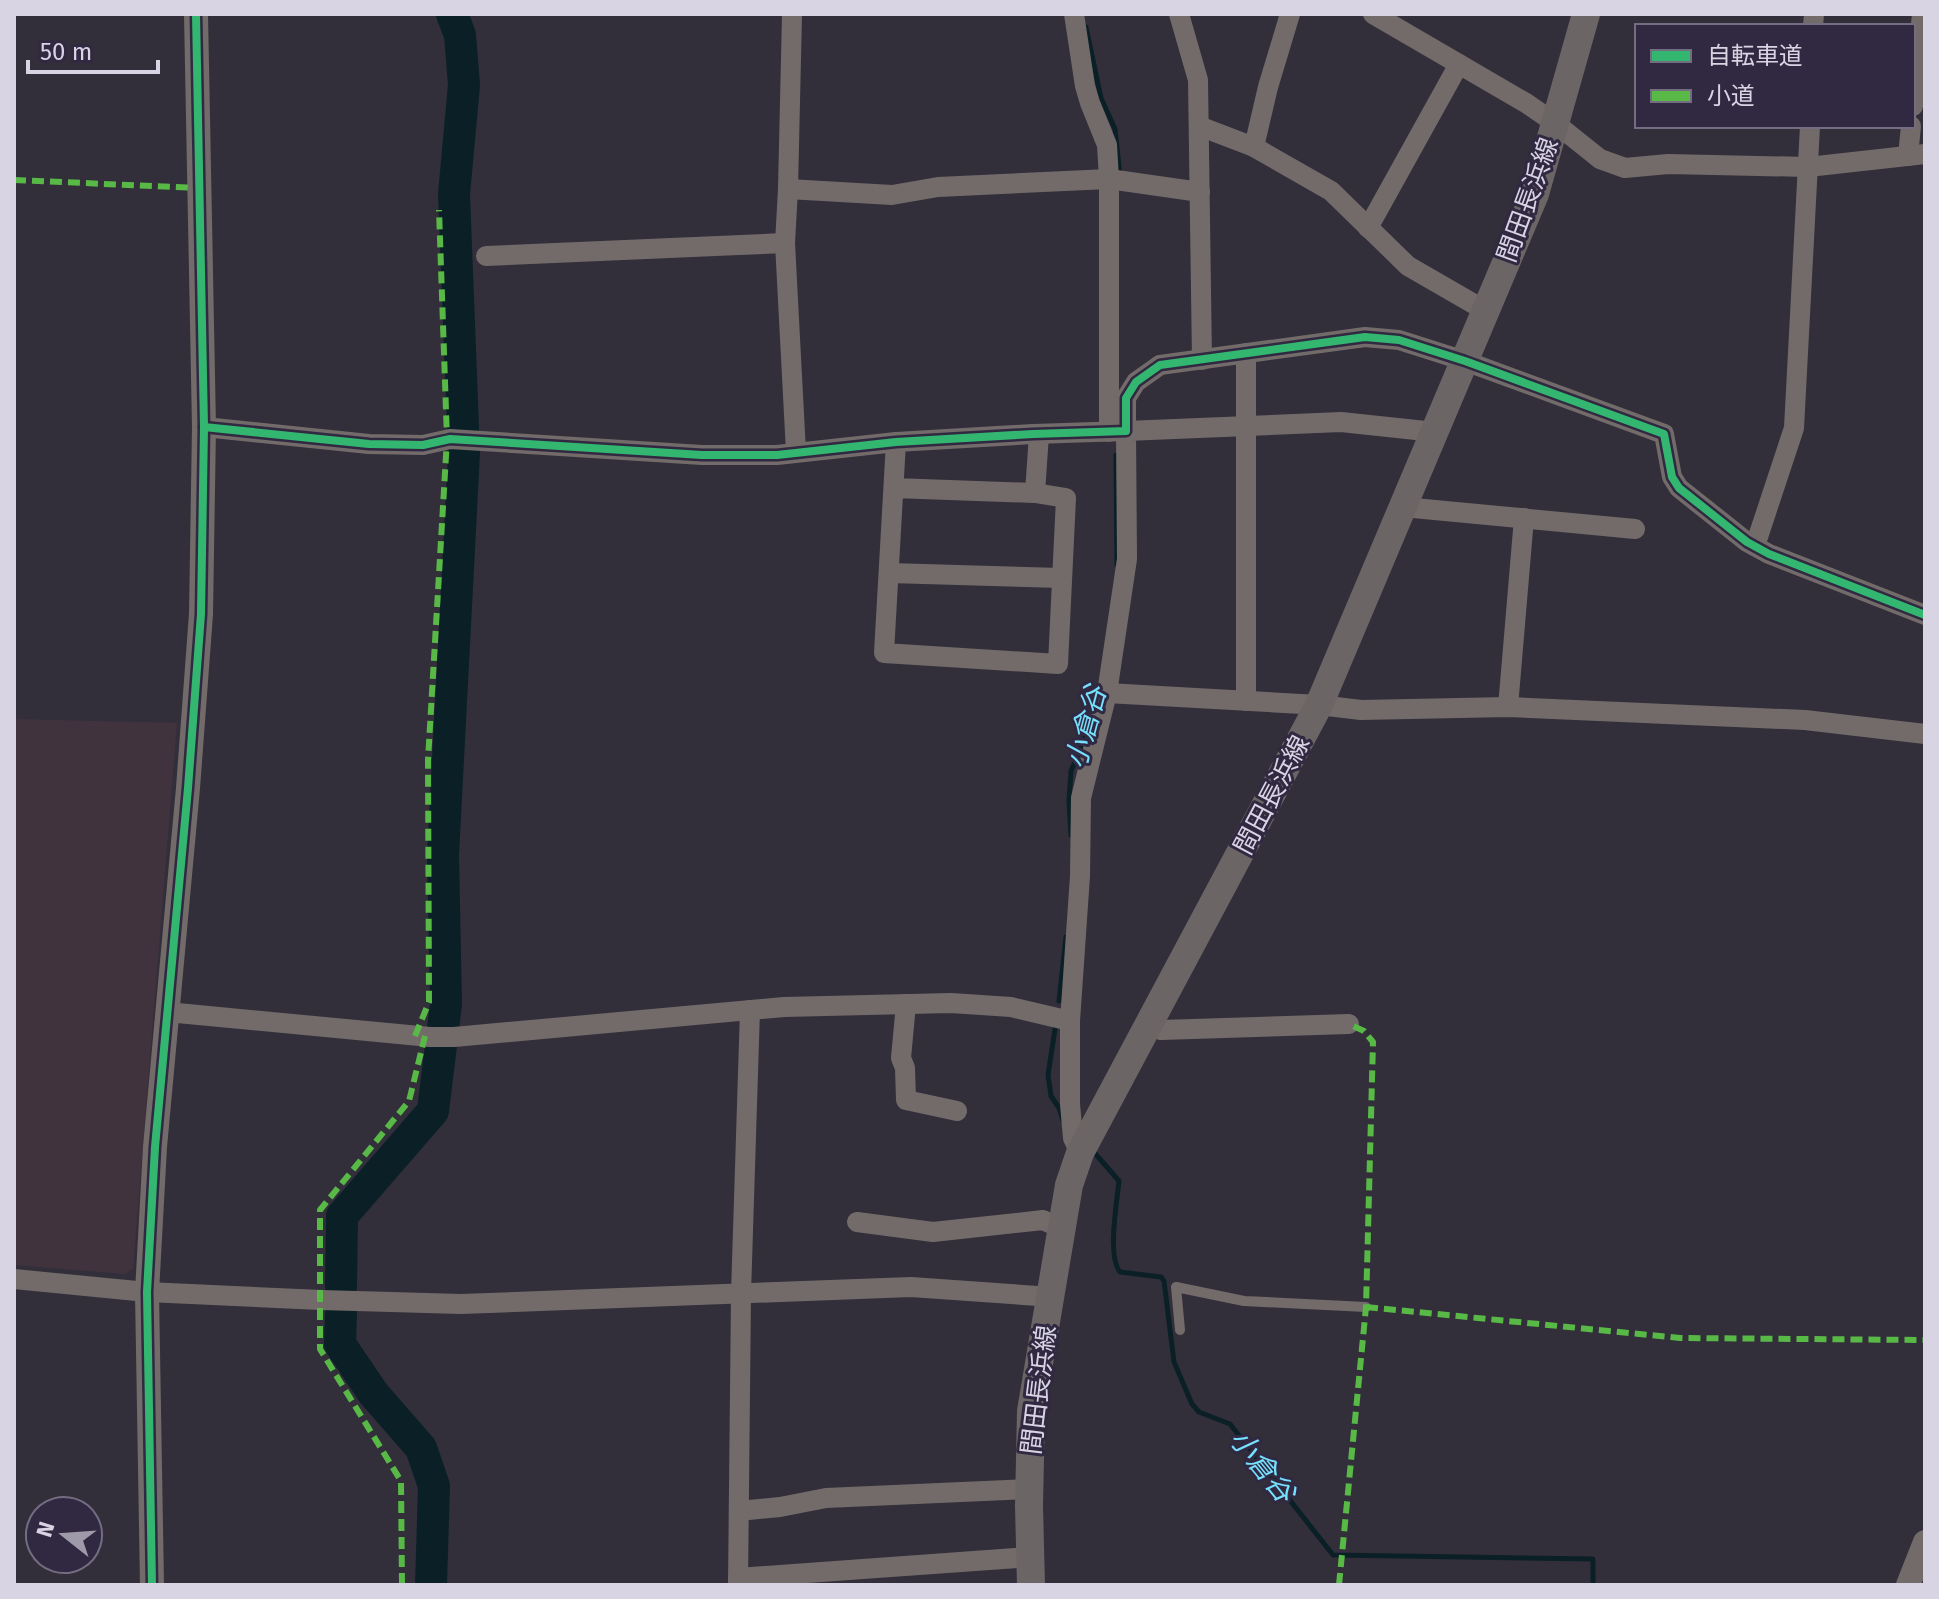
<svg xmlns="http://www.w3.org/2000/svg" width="1939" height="1599" viewBox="0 0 1939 1599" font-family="'Fira Sans','Noto Sans JP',sans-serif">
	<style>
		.education { fill: #40333e }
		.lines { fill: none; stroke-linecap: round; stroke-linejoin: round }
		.stream { stroke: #0b2026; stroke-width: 5 }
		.river { stroke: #0b2026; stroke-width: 32 }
		.service { stroke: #736b6a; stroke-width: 10 }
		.minor { stroke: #736b6a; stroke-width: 20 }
		.tertiary { stroke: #736b6a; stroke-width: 24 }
		.secondary { stroke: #6c6566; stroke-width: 28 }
		.quiet { stroke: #58b947; stroke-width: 6; stroke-dasharray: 12 6; stroke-linecap: butt }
		.cycleway-casing { stroke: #302941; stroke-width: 13 }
		.cycleway { stroke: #33b770; stroke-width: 8 }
		.labels { text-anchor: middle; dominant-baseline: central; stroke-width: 6; stroke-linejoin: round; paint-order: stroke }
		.street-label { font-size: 26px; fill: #d8d4e4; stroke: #302941 }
		.water-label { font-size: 28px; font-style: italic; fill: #76e1fe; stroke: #302941 }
	</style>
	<rect width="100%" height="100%" fill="#322f3b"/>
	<polygon class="education" points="14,719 177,723 133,1269 125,1274 14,1265"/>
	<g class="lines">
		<g class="stream">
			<polyline points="1086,27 1101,98 1115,129 1120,176"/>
			<polyline points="1116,455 1117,565"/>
			<polyline points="1071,835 1069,801 1071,771 1087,733"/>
			<polyline points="1059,1001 1066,937"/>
			<polyline points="1055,1029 1048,1075 1051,1096 1059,1108 1063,1120"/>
			<path d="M1093,1151l26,30c-2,21 -12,75 1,91l41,5 3,4 10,81 18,42 7,8 31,12 103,131 260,4v26"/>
		</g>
		<g class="river">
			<polyline points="341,1286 342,1216 433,1111 446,1004 443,855 464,453 454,194 464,85 460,35 452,14"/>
			<polyline points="341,1315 340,1344 373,1393 421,1448 434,1486 431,1585"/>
		</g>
		<polyline class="service" points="1180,1330 1176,1287 1244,1301 1366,1307"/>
		<g class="minor">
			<polyline points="792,14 788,189 785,243 796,452"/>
			<polyline points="1074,14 1085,86 1090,103 1107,145 1109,179 1109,432"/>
			<polyline points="1179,14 1198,80 1202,360"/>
			<polyline points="1373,14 1526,103 1555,123 1600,159 1625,168 1668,164 1808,167 1925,154"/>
			<polyline points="1813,26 1814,14"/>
			<polyline points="1913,106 1922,14"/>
			<polyline points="1199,126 1254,147 1331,191 1408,266 1486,311"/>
			<polyline points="1254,147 1268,87 1290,14"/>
			<polyline points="1908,156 1911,126"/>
			<polyline points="788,189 892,195 938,187 1109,179 1200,192"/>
			<polyline points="1368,228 1459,64"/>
			<polyline points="486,256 785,243"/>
			<polyline points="204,427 369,444 423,445 450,439 702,455 777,455 896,442 1033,434 1126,431 1126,398 1136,382 1160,365 1365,337 1399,340 1465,361 1664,434 1672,477 1679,488 1747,542 1769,554 1925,615"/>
			<polyline points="894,488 1035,493 1066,498 1058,664 884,653 896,442"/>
			<polyline points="1035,493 1039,434"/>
			<polyline points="1403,507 1635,529"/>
			<polyline points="1755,546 1794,428 1810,126"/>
			<polyline points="889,573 1062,578"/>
			<polyline points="1107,693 1319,705 1361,710 1508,707 1805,720 1925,734"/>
			<polyline points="1246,701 1246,353"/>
			<polyline points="1508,707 1524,518"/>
			<polyline points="906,1004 901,1058 905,1068 906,1100 957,1111"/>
			<polyline points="167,1012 430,1037 454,1037 784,1007 951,1003 1011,1007 1070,1021"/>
			<polyline points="1149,1026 1161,1030 1349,1024"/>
			<polyline points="1080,1153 1073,1138 1070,1104 1070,1021 1080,876 1081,798 1107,693 1127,559 1126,431 1341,422 1435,432"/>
			<polyline points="857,1222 933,1232 1043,1220 1062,1229"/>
			<polyline points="14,1279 147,1292 321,1300 461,1304 911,1287 1052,1297"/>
			<polyline points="739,1511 780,1507 826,1498 1029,1489"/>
			<polyline points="738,1578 1030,1557"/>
			<polyline points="738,1585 741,1294 750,1010"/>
		</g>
		<g class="tertiary">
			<polyline points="152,1585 147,1292 155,1147 188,788 201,614 204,427 196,14"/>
			<polyline points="1908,1585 1925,1542"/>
		</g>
		<polyline class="secondary" points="1031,1585 1029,1506 1031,1411 1069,1185 1080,1153 1319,705 1535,194 1586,14"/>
		<g class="quiet">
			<polyline points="14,180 199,188"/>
			<polyline points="415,1036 429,1002 428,760 447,439 439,210"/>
			<polyline points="1366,1307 1680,1338 1925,1340"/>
			<polyline points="402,1585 401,1481 320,1349 320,1210 409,1101 425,1036"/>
			<polyline points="1339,1585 1366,1307 1373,1042 1364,1031 1349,1024"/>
		</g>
		<g class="cycleway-casing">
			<g id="cycleway">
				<polyline points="204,427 369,444 423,445 450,439 702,455 777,455 896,442 1033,434 1126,431 1126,398 1136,382 1160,365 1365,337 1399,340 1465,361 1664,434 1672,477 1679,488 1747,542 1769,554 1925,615"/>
				<polyline points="152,1585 147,1292 155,1147 188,788 201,614 204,427 196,14"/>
			</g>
		</g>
		<use href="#cycleway" class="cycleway"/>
	</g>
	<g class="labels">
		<g class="street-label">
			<text transform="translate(1528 200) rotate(-70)">間田長浜線</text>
			<text transform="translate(1272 795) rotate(-62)">間田長浜線</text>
			<text transform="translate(1039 1390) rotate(-83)">間田長浜線</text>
		</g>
		<g class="water-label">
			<text transform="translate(1086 727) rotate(-75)">小倉谷</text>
			<text transform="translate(1262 1466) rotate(51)">小倉谷</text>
		</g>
	</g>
	<rect width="1939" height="1599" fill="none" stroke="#d8d4e4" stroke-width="32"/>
	<rect x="1635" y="24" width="280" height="104" fill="#302941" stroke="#736d82" stroke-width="2"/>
	<rect x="1651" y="50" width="40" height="12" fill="#33b770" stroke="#736d82" stroke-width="2"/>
	<text x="1707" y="64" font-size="24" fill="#d8d4e4">自転車道</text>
	<rect x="1651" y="90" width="40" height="12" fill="#58b947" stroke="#736d82" stroke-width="2"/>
	<text x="1707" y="104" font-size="24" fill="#d8d4e4">小道</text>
	<g transform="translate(64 1535) rotate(287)"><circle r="38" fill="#302941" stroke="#736d82" stroke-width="2"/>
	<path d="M0-6L14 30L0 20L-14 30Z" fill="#9e9aa9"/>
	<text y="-12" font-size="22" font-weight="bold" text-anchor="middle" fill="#d8d4e4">N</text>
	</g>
	<path d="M28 60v12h130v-12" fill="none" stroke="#d8d4e4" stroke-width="4"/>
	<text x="40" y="60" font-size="24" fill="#d8d4e4" stroke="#302941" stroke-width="6" paint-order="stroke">50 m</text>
</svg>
